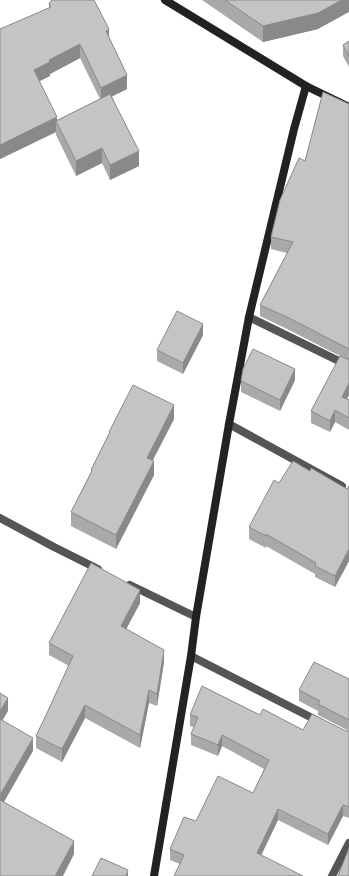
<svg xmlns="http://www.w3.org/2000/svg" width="349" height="876" viewBox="0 0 349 876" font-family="'DM Sans',sans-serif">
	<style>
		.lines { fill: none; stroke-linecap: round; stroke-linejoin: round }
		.street { stroke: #555; stroke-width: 8 }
		.secondary { stroke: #222; stroke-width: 8 }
		.wall { fill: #a9a9a9; fill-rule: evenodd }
		.shaded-wall { fill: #898989 }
		.building { fill: #c4c4c4; stroke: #898989 }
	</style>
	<rect width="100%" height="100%" fill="#fff"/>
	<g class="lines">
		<g class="street">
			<polyline points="249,317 349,366"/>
			<polyline points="229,424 342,486"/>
			<polyline points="0,518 54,547 98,569"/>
			<polyline points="130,585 196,617"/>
			<polyline points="191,656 320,722"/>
			<polyline points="332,876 349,843"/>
		</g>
		<g class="secondary">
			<polyline points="165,0 306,86 349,107"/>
			<polyline points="154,876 191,656 196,617 229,424 249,317 294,129 306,86"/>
		</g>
	</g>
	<g class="wall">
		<polygon points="202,0 349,0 318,29 263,42"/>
		<path d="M49,3l60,34 18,52 -15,7 27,70 -29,14 -8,-17 -26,13 -20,-41v-3l-56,27 49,-151zM80,58l20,41 -43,21 -18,-39 11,-5v-2z"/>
		<polygon points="349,41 349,67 343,56 343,45"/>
		<polygon points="349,104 349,395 347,399 349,400 349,430 335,422 330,432 311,423 311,411 344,358 287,329 260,316 260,305 287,253 271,249 271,237 305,161"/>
		<polygon points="203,335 183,374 157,361 157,350"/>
		<polygon points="295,380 280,411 241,392 241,381"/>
		<polygon points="174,419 153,460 154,475 116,549 71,526 71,512 91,472 91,470 109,434 109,432"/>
		<polygon points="310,471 347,489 349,486 349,561 335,587 315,577 315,574 266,546 266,548 249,539 249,527 279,483"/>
		<polygon points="140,603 126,629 164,662 157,706 149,703 140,748 85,718 62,762 36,748 36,736 47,713 69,666 49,655 49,643"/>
		<polygon points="349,679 349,731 318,715 318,711 299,701 299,690"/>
		<polygon points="190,715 260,715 303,730 349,731 349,818 343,816 328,845 278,820 261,855 180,864 170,860 170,849 196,821 253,793 264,769 222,746 218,756 191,745 191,734 194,727 190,726"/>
	</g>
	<g class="shaded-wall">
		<polygon points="342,0 349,0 349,12 318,29 263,42 263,26"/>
		<polygon points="109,29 109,44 106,31"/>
		<polygon points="80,44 80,58 50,74 50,76 34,84 34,70 49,60"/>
		<polygon points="127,75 127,89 101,102 101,88"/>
		<polygon points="57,117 57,122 56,121 56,132 0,159 0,145"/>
		<polygon points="102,148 102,163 76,176 76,161"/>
		<polygon points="139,151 139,166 110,180 110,165"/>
		<polygon points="203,324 203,335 183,374 183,363"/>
		<polygon points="295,369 295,380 280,411 280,400"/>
		<polygon points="349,383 349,395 342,408 342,397"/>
		<polygon points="174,405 174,419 147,471 147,458"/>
		<polygon points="335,410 335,422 330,432 330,421"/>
		<polygon points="154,461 154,475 116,549 116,535"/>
		<polygon points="349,549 349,561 335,587 335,576"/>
		<polygon points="140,590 140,603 121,639 121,626"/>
		<polygon points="164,650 164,662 157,706 157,694"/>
		<polygon points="149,690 149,703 140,748 140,735"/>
		<polygon points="8,698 8,711 0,725 0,711"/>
		<polygon points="85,705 85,718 62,762 62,749"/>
		<polygon points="222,735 222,746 218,756 218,745"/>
		<polygon points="33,738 33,751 0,809 0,795"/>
		<polygon points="343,805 343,816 328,845 328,834"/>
		<polygon points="278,809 278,820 257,864 257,853"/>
		<polygon points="74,841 74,854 63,876 55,876"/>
		<polygon points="128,870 128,876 126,876"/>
	</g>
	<g class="building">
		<polygon points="52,0 94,0 109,29 106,31 127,75 101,88 80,44 49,60 50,62 34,70 57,117 0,145 0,29 51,7 49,3"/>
		<polygon points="225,0 342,0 318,13 263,26"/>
		<polygon points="349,41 349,56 343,45"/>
		<polygon points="323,92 349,104 349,349 287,317 260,305 293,242 271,237 280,200 299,158 305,161"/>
		<polygon points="110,94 139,151 110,165 102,148 76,161 56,121"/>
		<polygon points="177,311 203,324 183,363 157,350"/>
		<polygon points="253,349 295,369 280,400 241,381 243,369"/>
		<polygon points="340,356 347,359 349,359 349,383 342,397 349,400 349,418 335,410 330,421 311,411"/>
		<polygon points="133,385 174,405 147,458 154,461 116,535 71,512 92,471 91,470 110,432 109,432"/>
		<polygon points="293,461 310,471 311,468 347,489 349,486 349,549 335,576 315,566 316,563 266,534 266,536 249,527 274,480 279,483"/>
		<polygon points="91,563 140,590 121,626 164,650 157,694 149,690 140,735 85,705 62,749 36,736 47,713 73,656 49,643"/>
		<polygon points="314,662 349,679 349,720 318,704 320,701 299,690"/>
		<polygon points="202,686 260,715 263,709 303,730 312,714 346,731 349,731 349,807 343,805 328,834 278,809 257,853 303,876 174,876 184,855 170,849 184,817 196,821 218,776 253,793 269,760 222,735 218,745 191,734 198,717 190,715"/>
		<polygon points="0,693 8,698 0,711"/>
		<polygon points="0,719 33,738 0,795"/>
		<polygon points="0,800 74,841 55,876 0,876"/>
		<polygon points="349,848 349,876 338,876"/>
		<polygon points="101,858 128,870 126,876 92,876"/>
	</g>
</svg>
